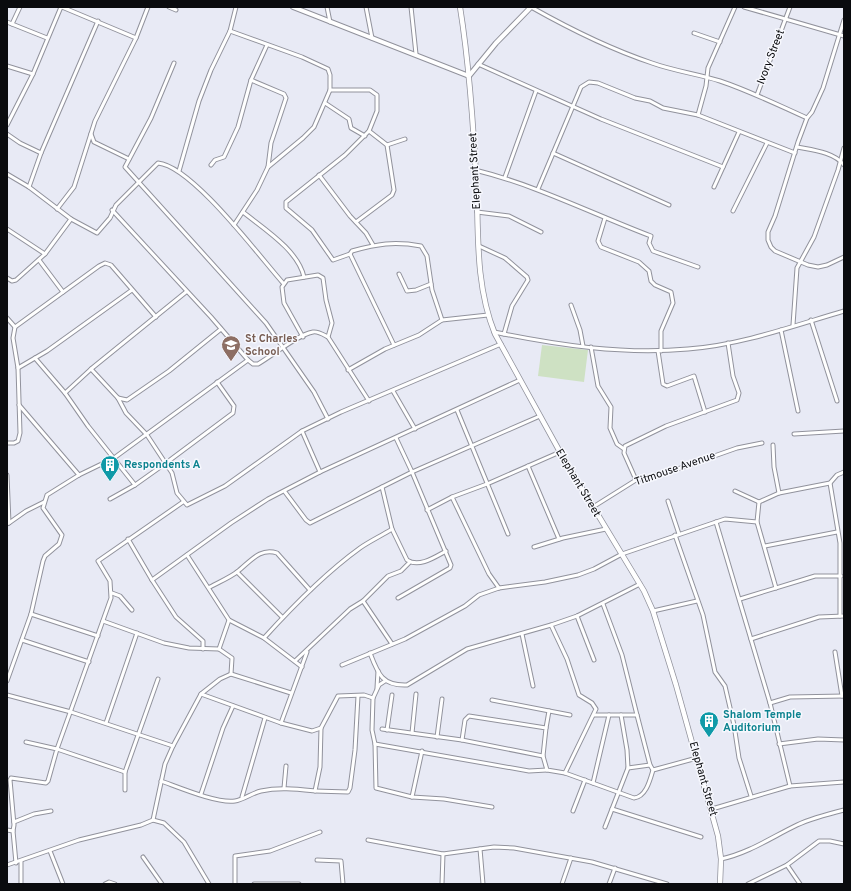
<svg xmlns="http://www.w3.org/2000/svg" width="851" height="891" viewBox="0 0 851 891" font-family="Overpass,sans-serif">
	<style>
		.grass { fill: #cee1c3 }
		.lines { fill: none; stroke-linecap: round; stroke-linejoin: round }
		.minor-casing { stroke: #91929c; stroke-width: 5 }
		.tertiary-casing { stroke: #91929c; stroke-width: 6 }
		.secondary-casing { stroke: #91929c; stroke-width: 6 }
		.minor { stroke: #fff; stroke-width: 3 }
		.tertiary { stroke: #fff; stroke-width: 4 }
		.secondary { stroke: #fff; stroke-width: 4.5 }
		.labels { text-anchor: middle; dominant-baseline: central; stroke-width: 3; stroke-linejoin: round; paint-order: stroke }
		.street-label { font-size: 11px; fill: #0a0b0e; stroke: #f7f8fe }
		.education-label { font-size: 11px; font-weight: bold; fill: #785e54; stroke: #f7f8fe; text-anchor: start }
		.culture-label { font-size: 11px; font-weight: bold; fill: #0d838f; stroke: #f7f8fe; text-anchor: start }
	</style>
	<rect width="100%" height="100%" fill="#e8eaf5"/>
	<polygon class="grass" points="542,345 588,350 584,382 538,376"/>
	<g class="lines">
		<g class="minor-casing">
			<g id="minor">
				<polyline points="62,7 136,38"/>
				<polyline points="169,7 176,10"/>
				<polyline points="327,7 330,22"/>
				<polyline points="366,7 372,38"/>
				<polyline points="411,7 416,54"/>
				<path d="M531,7c39,22 79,42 121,56 22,8 46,11 68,18 30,10 58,24 87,37"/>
				<polyline points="744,7 844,36"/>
				<polyline points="844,20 823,88 812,112 807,118 798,142 775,216 768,232 768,240 771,247 775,251 808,265 818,267 827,265 844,257"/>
				<polyline points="7,22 47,38"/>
				<polyline points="12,24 20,7"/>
				<polyline points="230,31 302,57 328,69 330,75 330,90 314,127 303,138 268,167 257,190 234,225"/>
				<polyline points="694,33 720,42"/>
				<polyline points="174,63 151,118 125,167 266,323 314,392 328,419"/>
				<polyline points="478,64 601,119 723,167"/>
				<polyline points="7,66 33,74"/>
				<polyline points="251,80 284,94 286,98 271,143 268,167"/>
				<path d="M330,90h40l7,5v16l-8,20 -24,24 -59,47v6l26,22 21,30 17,-6 2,-3c25,-7 42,-10 69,-5l6,10 5,34 10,30"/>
				<polyline points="757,95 790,7"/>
				<polyline points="325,103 349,119 351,128 365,136"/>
				<polyline points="698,115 706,86 708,68 735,7"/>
				<polyline points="7,125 33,74 61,7"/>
				<polyline points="7,134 20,143 41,153"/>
				<polyline points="91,134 94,142 129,159"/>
				<polyline points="387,145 405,139"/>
				<path d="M797,147c15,3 37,5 47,18"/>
				<polyline points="553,153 669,205"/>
				<polyline points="211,165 215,160 224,157 238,127 251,80 267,45"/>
				<path d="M475,170c61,15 118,44 176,66l-2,7 4,8 45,16"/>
				<polyline points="179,171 199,101 211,70 230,31 236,7"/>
				<path d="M7,174l22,13 42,32 26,14 13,-15 6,-13 42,-42c34,3 101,93 125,120"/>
				<polyline points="319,175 350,216 366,233 373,245"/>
				<polyline points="505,177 536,91"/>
				<polyline points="29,187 41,153 98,21"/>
				<polyline points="714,187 739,132"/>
				<polyline points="538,189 581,87 589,82 598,83 635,98 650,101 663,108 698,115 795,153"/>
				<polyline points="57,209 74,187 95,121 136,38 148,7"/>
				<path d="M112,210l99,107 37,43 5,4h5c14,-8 39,-29 55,-32 5,-1 11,3 15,5l41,64"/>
				<polyline points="733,211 767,143"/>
				<path d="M243,212c21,17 55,38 61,65"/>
				<polyline points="477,212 509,216 541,232"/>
				<polyline points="605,218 598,241 601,247 639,262 649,271 651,281 655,285 671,292 673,303 661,331 661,351"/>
				<polyline points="356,222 392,195 394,190 387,145 369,131"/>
				<polyline points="7,229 45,254"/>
				<polyline points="479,246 505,258 527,277 528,280 512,306 504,334"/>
				<polyline points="350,254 394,345"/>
				<polyline points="39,260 63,292"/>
				<polyline points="399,274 407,291 416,290 431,284"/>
				<polyline points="7,278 12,281 16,280 45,254 71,219"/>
				<polyline points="571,305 580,330 583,346"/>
				<polyline points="7,318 15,327 13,338 18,368 20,433 18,441 14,443 7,443"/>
				<polyline points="811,320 837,401"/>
				<polyline points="793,325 797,268 814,237 838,170 844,148"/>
				<polyline points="15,327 99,266 105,263 111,265 156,317"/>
				<polyline points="781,330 798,411"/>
				<path d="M494,332c63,13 129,23 194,17 53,-4 105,-23 156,-38"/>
				<polyline points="303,337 284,303 282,287 287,280 318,275 323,278 326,300 332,323 328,337"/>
				<polyline points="591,347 598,386 611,407 610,428 617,444 624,449"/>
				<polyline points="658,351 663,384 667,386 694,376 705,412"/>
				<polyline points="35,358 65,393 88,426 135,485"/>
				<polyline points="18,368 47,351 132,290"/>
				<polyline points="91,369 118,398 126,413 147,435 172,473 177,493 187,505 225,486 302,431 341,412 501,344"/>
				<polyline points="348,370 385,349 419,335 442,320 488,315"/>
				<polyline points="393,391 415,429"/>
				<polyline points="65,393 91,369 186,292"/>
				<polyline points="118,398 127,400 169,371 221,329"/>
				<polyline points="19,405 79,475"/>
				<polyline points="457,410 508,534"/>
				<polyline points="302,431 320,472"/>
				<polyline points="794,434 844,431"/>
				<polyline points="396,438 412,472 451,565 450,568 398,598"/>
				<polyline points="773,445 774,467 779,493"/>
				<polyline points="528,466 559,539"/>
				<polyline points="7,475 9,523 7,524"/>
				<polyline points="636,480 624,453 625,446 666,426 737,400 739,393 733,376 728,343"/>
				<polyline points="830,483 840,543 840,616"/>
				<polyline points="735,491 759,502"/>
				<polyline points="285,492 306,520 310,523 382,487"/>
				<polyline points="452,497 489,574 499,588"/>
				<polyline points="110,499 135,485 166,463 233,413 234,406 217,382"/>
				<polyline points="668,501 679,534"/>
				<polyline points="759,502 779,493 830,483 837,475 844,472"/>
				<polyline points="759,502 757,522 776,588"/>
				<polyline points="593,507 636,480 669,472 737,448 762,443"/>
				<polyline points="427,510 452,497 487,484 560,452"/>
				<polyline points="716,522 770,703 790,786"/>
				<polyline points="9,523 26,511 44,502"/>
				<polyline points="675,535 703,615 715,672 725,686 734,725 739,758 751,796"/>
				<polyline points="128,539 152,580 231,523 268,499 320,472 520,380"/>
				<polyline points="765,546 837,532"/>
				<polyline points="534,547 563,538 606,529"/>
				<path d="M446,551c-11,6 -27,17 -39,9l-15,-31 -10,-42 30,-15 128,-56"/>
				<polyline points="187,555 229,620 264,638 302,667"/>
				<polyline points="237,572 282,617"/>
				<polyline points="152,580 176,617 203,641 203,649"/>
				<path d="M210,587c9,-5 19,-9 27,-15 13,-10 23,-25 40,-19l33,37"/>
				<polyline points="112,593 120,596 132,610"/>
				<polyline points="740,599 815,576 841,576"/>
				<polyline points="363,601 388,576 401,571 410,562"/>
				<polyline points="603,604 622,655 637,715"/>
				<polyline points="653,611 697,601"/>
				<polyline points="31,614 98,636"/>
				<polyline points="577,616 594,660"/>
				<polyline points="103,621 164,643 189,648 219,649 229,620"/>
				<polyline points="551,625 567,659 579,695 592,703 596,709 565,773"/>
				<polyline points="522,634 533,686"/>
				<path d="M264,638c29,-32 60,-64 96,-90 10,-7 21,-12 32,-19"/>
				<polyline points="751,639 819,617 844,616"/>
				<polyline points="22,640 89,662"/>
				<polyline points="219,649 232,658 231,674"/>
				<polyline points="835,652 842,696"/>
				<path d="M370,653c8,21 12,33 37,32l60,-36 84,-24 26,-9 63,-32"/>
				<polyline points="295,661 350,609 363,601 392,644"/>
				<polyline points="342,665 405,639 465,606 479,595 499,588 545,582 578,575 594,569 622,554 716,522 725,519 757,522"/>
				<polyline points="7,681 31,614 43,561 45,556 59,544 62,535 43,508 47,495 79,475 114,458 248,360"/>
				<polyline points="377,688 378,671"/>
				<polyline points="201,694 281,723 312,731 321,728"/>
				<polyline points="7,695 71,712 173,746"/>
				<polyline points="373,698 379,685 385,681"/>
				<polyline points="492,700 570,715"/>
				<polyline points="770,703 790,697 844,696"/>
				<polyline points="594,715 637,715 650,765 653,770"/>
				<polyline points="106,723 137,633"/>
				<polyline points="281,723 307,652"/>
				<polyline points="546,728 549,711"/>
				<polyline points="382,729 462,740 543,756"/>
				<polyline points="387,730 392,695"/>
				<polyline points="412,733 416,694"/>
				<polyline points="437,737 442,699"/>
				<path d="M462,740l3,-20 4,-4 77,12 -3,28 4,14 18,3 69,25c12,-1 16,-18 19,-28l44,-12"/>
				<polyline points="375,744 529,771 547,770"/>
				<polyline points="779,744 818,739 844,740"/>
				<polyline points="628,768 650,765"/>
				<polyline points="125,772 57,749 111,598 110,581 98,561 183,502"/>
				<path d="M161,781c17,6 57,23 74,20 8,-1 17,-8 26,-10 18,-4 35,-2 54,0l5,-24 1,-39 17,-32 26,-1 9,3 -1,32 3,14 1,44 36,9 32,2 48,8"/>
				<polyline points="593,783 609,715"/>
				<polyline points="284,788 286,766"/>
				<polyline points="125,790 125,772 158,679"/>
				<polyline points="315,791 348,792 350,788 355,750 358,696"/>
				<polyline points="201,794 223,728 233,706"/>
				<polyline points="242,797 265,718"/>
				<polyline points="412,797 422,751"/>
				<polyline points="612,809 701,837"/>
				<polyline points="712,809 790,786 844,782"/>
				<polyline points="573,811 585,780"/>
				<polyline points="153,820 165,764 173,746 201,694 220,679 231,674 291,693"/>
				<polyline points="14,822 34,814 51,811"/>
				<polyline points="605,827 628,768 627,750 621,715"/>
				<polyline points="7,830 13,831 14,825 10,780 11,778 46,783 48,781 57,749 26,742"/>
				<polyline points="13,831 16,863"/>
				<polyline points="368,840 443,854 494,847 514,848 592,862 667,884"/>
				<polyline points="480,849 483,884"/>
				<polyline points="50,851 63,884"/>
				<polyline points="143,857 162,884"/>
				<path d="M721,859c28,-6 51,-22 76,-34 15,-7 31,-11 47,-15"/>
				<polyline points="317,860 341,861 343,884"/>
				<polyline points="21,861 21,884"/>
				<polyline points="7,865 79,840 141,825 153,820 164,823 184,842 209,884"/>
				<polyline points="787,865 800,884"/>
				<polyline points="105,884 109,882 115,884"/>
				<polyline points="235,884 235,856 270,851 320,832"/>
				<polyline points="254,884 299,884"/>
				<polyline points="442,884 443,854"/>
				<polyline points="562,884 571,858"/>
				<polyline points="609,884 615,868"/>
				<polyline points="748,884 787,865 819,841 830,841 844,844"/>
			</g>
		</g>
		<g class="tertiary-casing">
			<polyline id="tertiary" points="293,7 469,76 496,43 531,7"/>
		</g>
		<g class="secondary-casing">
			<path id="secondary" d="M460,7c10,62 14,125 17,189 1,46 0,94 18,138l65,118 84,139 9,20 23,74 42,151 3,23 -1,25"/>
		</g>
		<use href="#minor" class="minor"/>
		<use href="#tertiary" class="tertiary"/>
		<use href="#secondary" class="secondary"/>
	</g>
	<defs>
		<g id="school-pin" transform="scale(1)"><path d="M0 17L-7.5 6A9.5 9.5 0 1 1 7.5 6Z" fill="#8d6e63" stroke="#f7f8fe"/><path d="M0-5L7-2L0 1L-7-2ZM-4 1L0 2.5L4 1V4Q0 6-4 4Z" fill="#fff"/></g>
		<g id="building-pin" transform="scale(1)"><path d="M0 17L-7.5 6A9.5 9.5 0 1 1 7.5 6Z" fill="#0f9aa8" stroke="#f7f8fe"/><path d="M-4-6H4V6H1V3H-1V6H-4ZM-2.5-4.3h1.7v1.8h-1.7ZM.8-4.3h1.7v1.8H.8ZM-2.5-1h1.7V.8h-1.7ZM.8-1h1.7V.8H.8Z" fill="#fff"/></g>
	</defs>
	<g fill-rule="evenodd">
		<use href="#school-pin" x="231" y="345"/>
		<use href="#building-pin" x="110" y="465"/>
		<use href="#building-pin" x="709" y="721"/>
	</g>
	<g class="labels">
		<g class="street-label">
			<text transform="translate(771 57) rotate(-69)">Ivory Street</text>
			<text transform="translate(475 171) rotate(-93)">Elephant Street</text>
			<text transform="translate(675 469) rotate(-19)">Titmouse Avenue</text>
			<text transform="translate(578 483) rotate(59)">Elephant Street</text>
			<text transform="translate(703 779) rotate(74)">Elephant Street</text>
		</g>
		<g class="education-label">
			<text x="245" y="339">St Charles<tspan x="245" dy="13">School</tspan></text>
		</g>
		<g class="culture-label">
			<text x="124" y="465">Respondents A</text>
			<text x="723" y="715">Shalom Temple<tspan x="723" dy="13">Auditorium</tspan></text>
		</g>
	</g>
	<rect width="851" height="891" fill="none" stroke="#0a0b0e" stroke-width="16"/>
</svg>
